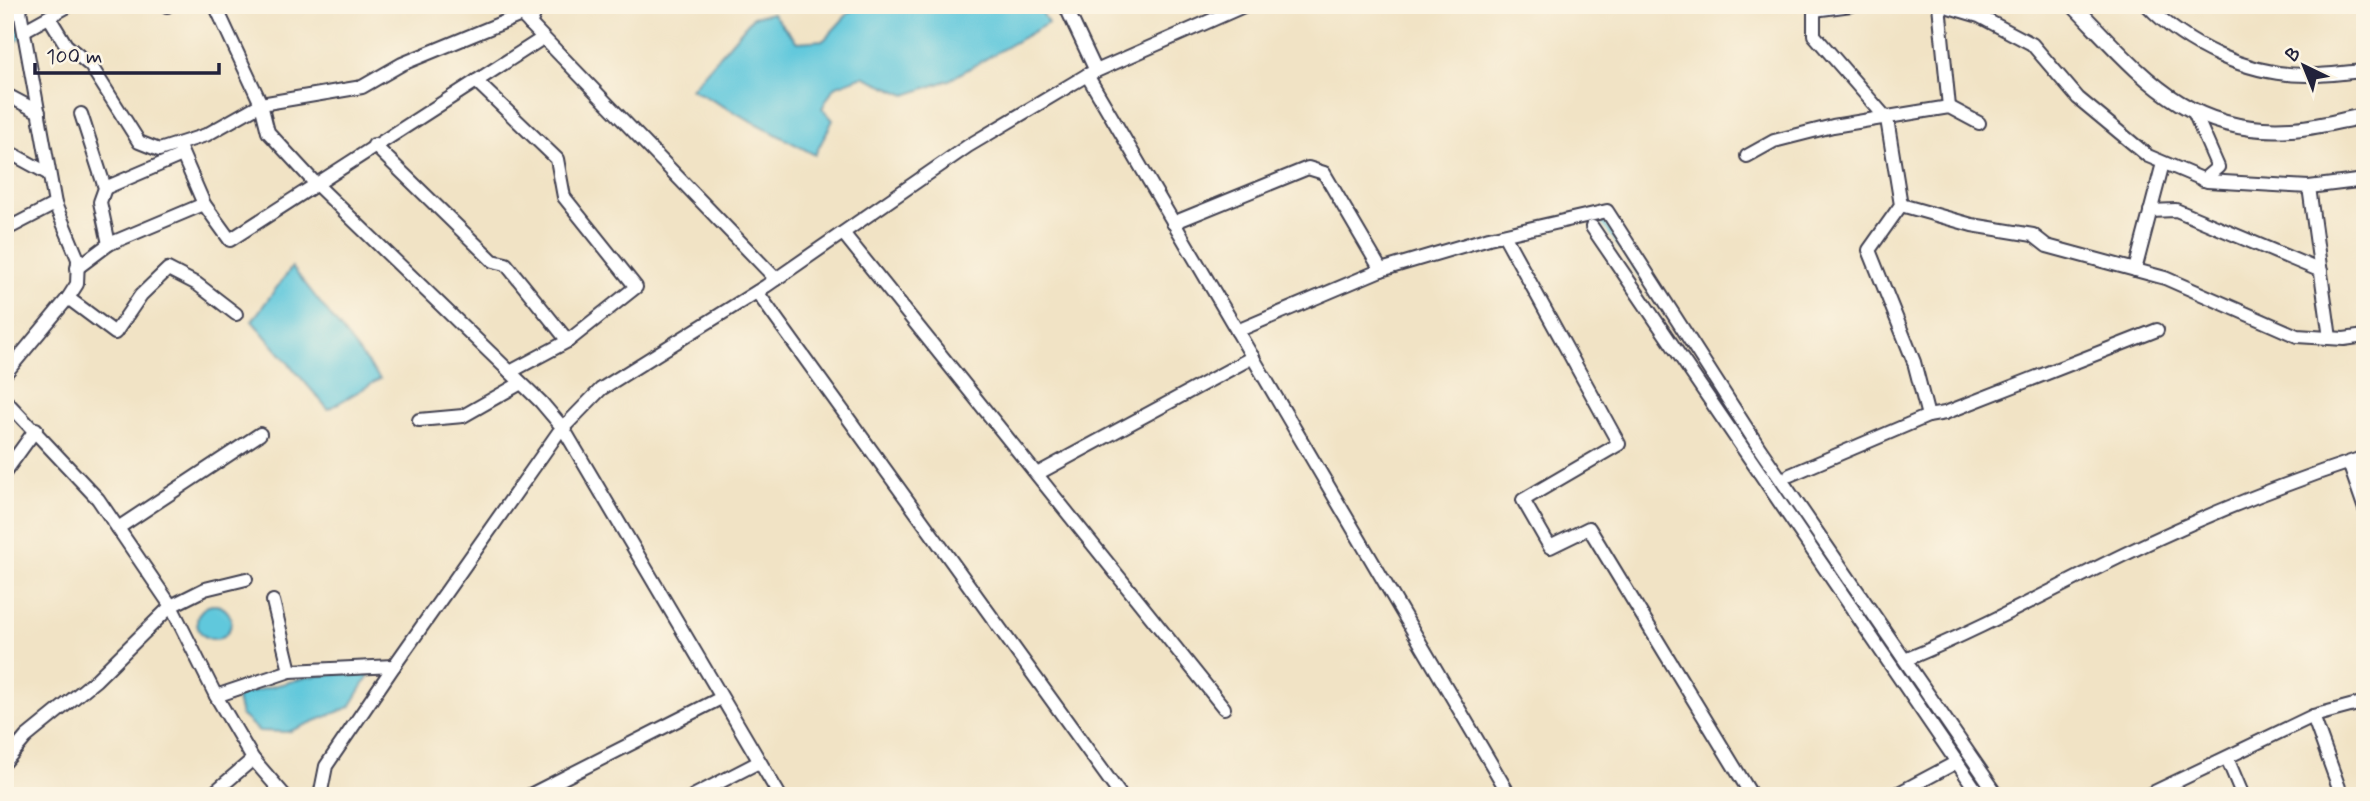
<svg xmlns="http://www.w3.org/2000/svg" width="2370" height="801" viewBox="0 0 2370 801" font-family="Mynerve,sans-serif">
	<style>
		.water { fill: #60c8dc; stroke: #41758c; stroke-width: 2 }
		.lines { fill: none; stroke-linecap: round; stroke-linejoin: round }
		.stream { stroke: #60c8dc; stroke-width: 3.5 }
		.minor-casing { stroke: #413f50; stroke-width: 16 }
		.major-casing { stroke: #413f50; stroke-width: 18 }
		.minor { stroke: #fff; stroke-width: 12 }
		.major { stroke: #fff; stroke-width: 14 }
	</style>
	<rect width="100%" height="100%" fill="#fcf5e5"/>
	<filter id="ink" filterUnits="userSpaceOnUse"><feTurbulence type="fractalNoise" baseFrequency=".0143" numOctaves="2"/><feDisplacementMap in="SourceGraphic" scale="14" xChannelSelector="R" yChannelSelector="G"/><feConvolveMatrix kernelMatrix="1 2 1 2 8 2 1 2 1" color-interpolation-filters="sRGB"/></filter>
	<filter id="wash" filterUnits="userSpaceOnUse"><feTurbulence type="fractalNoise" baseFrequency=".00686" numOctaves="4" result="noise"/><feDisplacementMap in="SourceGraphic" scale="28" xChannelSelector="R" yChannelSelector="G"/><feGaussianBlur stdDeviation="1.57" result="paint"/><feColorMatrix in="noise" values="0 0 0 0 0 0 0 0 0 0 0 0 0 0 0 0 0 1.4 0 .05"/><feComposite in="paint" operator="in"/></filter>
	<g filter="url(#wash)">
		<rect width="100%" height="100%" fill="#f1e3c5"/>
		<g class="water">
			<polygon points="5,5 12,5 22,38 5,45"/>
			<polygon points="856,5 1038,5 1048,23 949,80 906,95 863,76 834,87 822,108 833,120 815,155 691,89 753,17 772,13 797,42 824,40"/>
			<polygon points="292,267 380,379 328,409 252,321"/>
			<circle cx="214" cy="622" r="17"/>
			<polygon points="339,673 370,674 350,707 288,732 259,731 241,715 236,696 308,677"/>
		</g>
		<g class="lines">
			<g class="stream">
				<polyline points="1600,218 1661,305"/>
				<polyline points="1959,751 1990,796"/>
			</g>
		</g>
	</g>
	<g filter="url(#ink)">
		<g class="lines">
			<g class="minor-casing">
				<g id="minor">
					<polyline points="167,5 167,6"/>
					<polyline points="215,5 261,104 268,132 315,183 541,402 563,428 780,796"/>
					<polyline points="512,5 776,279"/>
					<polyline points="1065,5 1096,71"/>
					<polyline points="1939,5 1949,107"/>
					<polyline points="1942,5 1979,16 2032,44 2078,98 2148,156 2207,181 2309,187 2365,180"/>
					<path d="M2147,5c39,41 101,70 159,70 19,1 39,-3 59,-4"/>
					<polyline points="1814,10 1851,5"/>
					<polyline points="49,17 66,45 91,66 139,142 159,150 206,135 261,104 362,87 402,64 521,15"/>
					<polyline points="530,24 538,5"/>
					<polyline points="25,30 70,5"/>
					<polyline points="1087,75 1510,796"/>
					<polyline points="476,81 557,159 564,197 636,287 568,341 510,372"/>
					<polyline points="5,94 39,112"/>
					<polyline points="2194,112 2218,167 2203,180"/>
					<polyline points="81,114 105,188 100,202 109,244"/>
					<polyline points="178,144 204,204 230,240 543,38"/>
					<polyline points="374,145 493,261 506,264 568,341"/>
					<polyline points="5,150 49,174"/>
					<polyline points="1747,156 1774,141 1833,126 1949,107 1979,123"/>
					<polyline points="2309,187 2330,338"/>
					<polyline points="105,188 182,155"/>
					<polyline points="1901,205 1972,225 2033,235 2047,246 2165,278 2297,336 2344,339 2365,336"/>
					<polyline points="2150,211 2176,210 2321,271"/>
					<polyline points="1173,223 1308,168 1324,173 1381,270"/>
					<polyline points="1592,227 1980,796"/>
					<polyline points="5,230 55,204"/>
					<polyline points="843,233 1224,708"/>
					<polyline points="1504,235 1619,444 1523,500 1550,547 1589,528 1752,796"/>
					<polyline points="77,268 109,244 204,204"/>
					<polyline points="2135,270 2163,163"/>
					<polyline points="757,292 1121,796"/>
					<polyline points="68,298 115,333 141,295 168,269 197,284 236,314"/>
					<polyline points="1237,331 1381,270 1489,238 1607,211 1760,449 1998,796"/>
					<polyline points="5,374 68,298 77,284 78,259 55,204 19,5"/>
					<polyline points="5,400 98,499 171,606 216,696 290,671 394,666"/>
					<polyline points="1928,416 1945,413 2157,330"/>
					<polyline points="419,420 463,416 521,383"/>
					<polyline points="2349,463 2365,509"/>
					<polyline points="5,472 36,429"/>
					<polyline points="1037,474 1253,357"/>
					<polyline points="1790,475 1928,416 1914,362 1869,250 1901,205 1887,119 1814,35 1814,5"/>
					<polyline points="118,528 260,434"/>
					<polyline points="273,601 290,671"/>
					<path d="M1907,659c74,-30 144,-69 216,-104 78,-38 159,-71 242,-98"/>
					<polyline points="216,696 253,759 285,796"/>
					<polyline points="2313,716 2342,796"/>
					<polyline points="2227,758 2243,796"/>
					<polyline points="5,762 26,737 96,680 171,606 205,589 246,579"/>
					<polyline points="210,796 253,759"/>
					<polyline points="320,796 326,766 394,666 558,433 601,389 766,286 968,146 1087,75 1246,5"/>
					<polyline points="528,796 721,698"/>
					<polyline points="693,796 759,762"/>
					<polyline points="1893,796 1957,762"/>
					<polyline points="2146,796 2313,716 2365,702"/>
				</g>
			</g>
			<g class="major-casing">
				<path id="major" d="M2073,5c67,68 113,131 218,124 24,-1 50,-9 74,-13"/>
			</g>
			<use href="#minor" class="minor"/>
			<use href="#major" class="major"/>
		</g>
	</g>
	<rect width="2370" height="801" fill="none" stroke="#fcf5e5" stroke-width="28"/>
	<g transform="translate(2304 66) rotate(317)" stroke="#fcf5e5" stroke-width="5" paint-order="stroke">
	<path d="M0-5L12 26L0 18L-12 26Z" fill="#22223b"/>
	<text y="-10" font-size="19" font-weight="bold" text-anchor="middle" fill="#22223b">B</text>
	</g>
	<path d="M35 63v10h184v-10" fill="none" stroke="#22223b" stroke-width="3.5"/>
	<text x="46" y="63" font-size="21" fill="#22223b" stroke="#fcf5e5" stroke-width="5" paint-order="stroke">100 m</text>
</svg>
